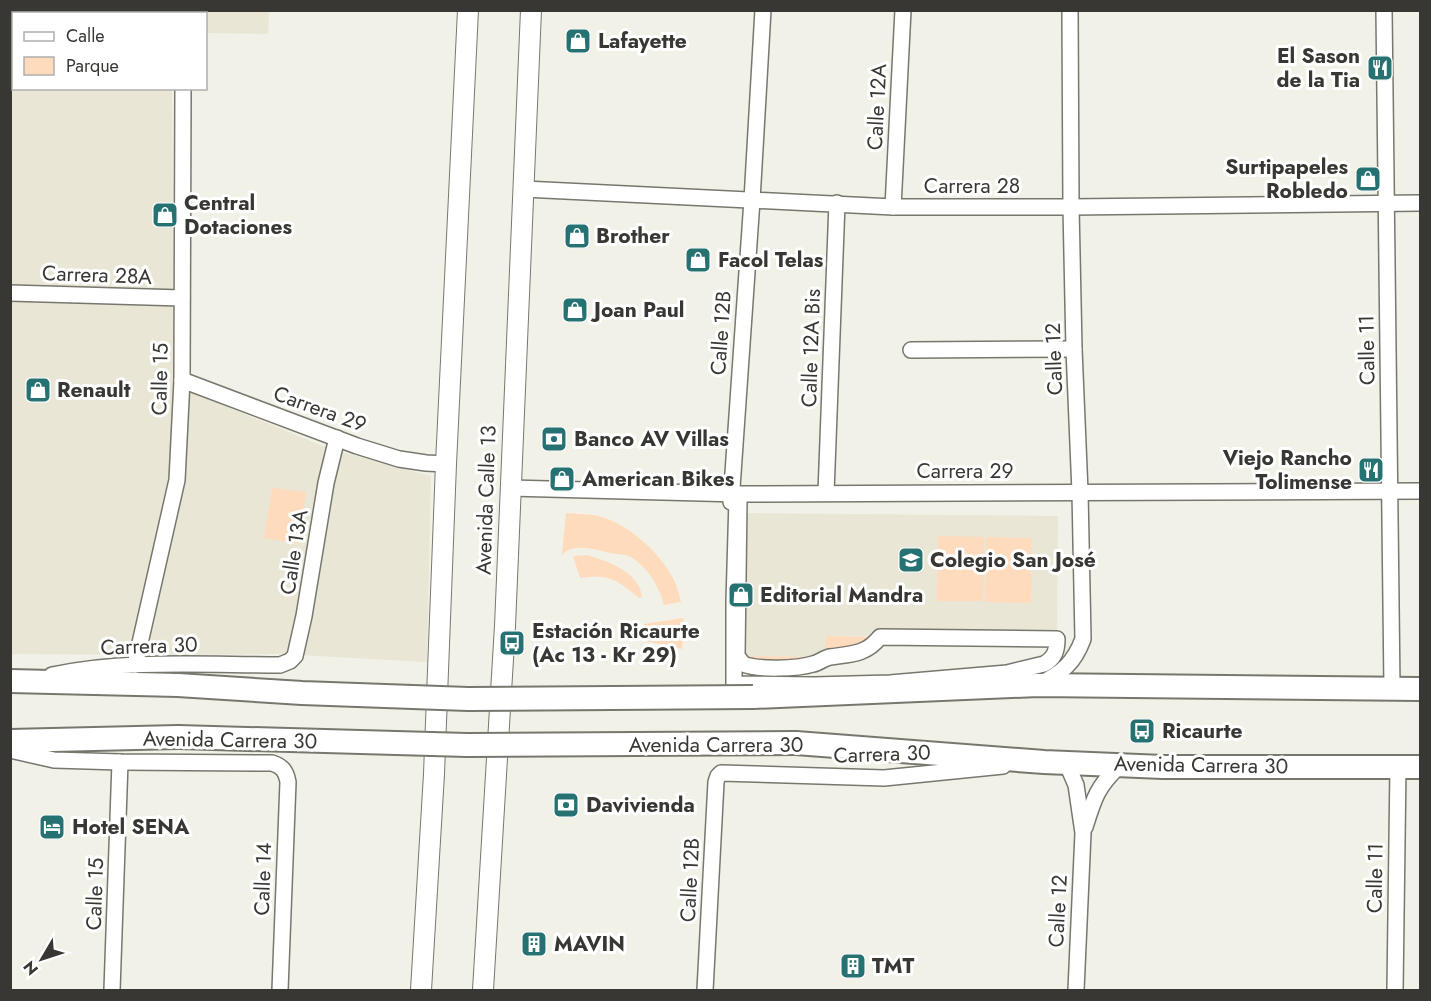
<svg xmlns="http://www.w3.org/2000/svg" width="1431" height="1001" viewBox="0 0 1431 1001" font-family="Jost,sans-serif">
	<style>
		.built { fill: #e9e6d5 }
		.green { fill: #ffdbbd }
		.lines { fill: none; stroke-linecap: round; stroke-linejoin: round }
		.minor-casing { stroke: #78776e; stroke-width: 18 }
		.major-casing { stroke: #78776e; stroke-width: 22 }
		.highway-casing { stroke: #78776e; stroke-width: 26 }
		.minor { stroke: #fff; stroke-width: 15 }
		.major { stroke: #fff; stroke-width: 20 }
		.highway { stroke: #fff; stroke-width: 22 }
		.highway-bridge-casing { stroke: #78776e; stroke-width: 26; stroke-linecap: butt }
		.highway-bridge { stroke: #fff; stroke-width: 22 }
		.labels { text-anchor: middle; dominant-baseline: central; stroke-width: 6; stroke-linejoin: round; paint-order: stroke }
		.poi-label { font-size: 21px; font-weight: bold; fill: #383733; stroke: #fff; text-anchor: start }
		.street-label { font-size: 21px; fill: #383733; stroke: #fff }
	</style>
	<rect width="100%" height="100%" fill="#f2f1e7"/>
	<g class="built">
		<polygon points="196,10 269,11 268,34 206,33 206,14 195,13"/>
		<polygon points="11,11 172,11 172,14 14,14 14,88 172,89 174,385 330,449 431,476 427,662 283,654 168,655 11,654"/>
		<polygon points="739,513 1058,516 1057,639 827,636 826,657 737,656"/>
	</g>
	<g class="green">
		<polygon points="272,488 306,492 299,544 264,538"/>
		<path d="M566,513c9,1 18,1 27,2 32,5 67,37 81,65 3,7 5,15 7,22l-17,3c-4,-15 -12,-30 -23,-40 -3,-3 -8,-7 -12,-9 -5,-2 -12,-1 -18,-3 -15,-3 -37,-11 -49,2z"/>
		<polygon points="938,536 984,537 983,601 937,601"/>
		<polygon points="986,537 1032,538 1031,603 985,602"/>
		<path d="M587,555c20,6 53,17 55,42l-3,1c-23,-19 -29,-24 -59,-20l-7,-22z"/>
		<polygon points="683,618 684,627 682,649 645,641 644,624"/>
		<path d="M826,636l54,1c-13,17 -30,18 -50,20 -6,1 -13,7 -21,9 -19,3 -42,2 -61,0l-5,-2 -6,-8 89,1z"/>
	</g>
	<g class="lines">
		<g class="minor-casing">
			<g id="minor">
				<polyline points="1384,10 1392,688"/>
				<polyline points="183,14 183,10"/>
				<polyline points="524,189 893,207 1071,207 1420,203"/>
				<polyline points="893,207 903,10"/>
				<polyline points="10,293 182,298"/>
				<polyline points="911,350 1074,349"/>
				<polyline points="182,380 357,446 399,459 426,463 446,464"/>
				<polyline points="510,488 739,494 1420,491"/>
				<polyline points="826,493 837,203"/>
				<path d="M737,499h2l-2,157 6,8c15,6 54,5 70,0 6,-1 11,-6 17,-7 20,-3 36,-2 50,-20l177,2c0,11 -2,19 -13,25l-37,9 -117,10 -76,2 -80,-1v-82z"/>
				<polyline points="731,502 752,200 763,10"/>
				<polyline points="135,665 177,480 182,380 183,88"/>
				<path d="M52,675c74,-16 153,-10 228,-10l10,-4 5,-5 9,-40 22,-133 11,-45"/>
				<path d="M1040,684c23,-12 34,-21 43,-45l-3,-147 -6,-143 -3,-142 -1,-197"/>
				<path d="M10,750l44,10 66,2 152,1c10,3 14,8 16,19l-8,208"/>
				<polyline points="1066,762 1076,785 1083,833 1076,990"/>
				<path d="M1085,827c9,-29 12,-40 35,-62"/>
				<polyline points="112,990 120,762"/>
				<polyline points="705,990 716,782 718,776 721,773 884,778 1003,766"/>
				<polyline points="1395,990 1398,766"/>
			</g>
		</g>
		<g class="major-casing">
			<g id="major">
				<polyline points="421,990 434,774 446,464 468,10"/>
				<polyline points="483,990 505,626 531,10"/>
			</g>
		</g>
		<g class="highway-casing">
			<g id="highway">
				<polyline points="10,681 178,685"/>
				<polyline points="753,697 1038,685 1420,689"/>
				<polyline points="10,741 178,737"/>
				<polyline points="796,743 1044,762 1163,767 1420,767"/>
			</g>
		</g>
		<use href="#minor" class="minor"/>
		<use href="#major" class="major"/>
		<use href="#highway" class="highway"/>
		<g class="highway-bridge-casing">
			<g id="highway-bridge">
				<polyline points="178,685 302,693 468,699 753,697"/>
				<polyline points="178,737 467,745 796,743"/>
			</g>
		</g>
		<use href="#highway-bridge" class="highway-bridge"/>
	</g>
	<defs>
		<g id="shop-square" transform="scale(1.35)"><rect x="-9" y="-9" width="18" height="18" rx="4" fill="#267172" stroke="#fff"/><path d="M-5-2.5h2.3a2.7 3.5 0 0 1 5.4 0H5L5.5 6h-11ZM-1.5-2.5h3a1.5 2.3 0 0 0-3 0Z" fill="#fff"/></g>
		<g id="restaurant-square" transform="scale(1.35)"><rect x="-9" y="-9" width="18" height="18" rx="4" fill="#267172" stroke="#fff"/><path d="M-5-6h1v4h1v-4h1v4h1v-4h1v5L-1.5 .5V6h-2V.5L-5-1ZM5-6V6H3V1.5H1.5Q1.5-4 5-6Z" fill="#fff"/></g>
		<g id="bank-square" transform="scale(1.35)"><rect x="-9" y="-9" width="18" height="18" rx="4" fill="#267172" stroke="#fff"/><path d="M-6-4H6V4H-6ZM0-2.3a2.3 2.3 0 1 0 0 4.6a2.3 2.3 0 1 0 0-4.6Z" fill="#fff"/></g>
		<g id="school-square" transform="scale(1.35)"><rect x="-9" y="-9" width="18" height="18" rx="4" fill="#267172" stroke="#fff"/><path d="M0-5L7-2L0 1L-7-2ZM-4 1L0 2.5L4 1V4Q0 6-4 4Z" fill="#fff"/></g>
		<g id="bus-square" transform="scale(1.35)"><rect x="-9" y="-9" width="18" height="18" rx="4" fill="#267172" stroke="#fff"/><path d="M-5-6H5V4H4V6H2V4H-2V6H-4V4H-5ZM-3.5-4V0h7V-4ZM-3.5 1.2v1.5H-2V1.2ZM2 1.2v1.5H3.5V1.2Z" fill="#fff"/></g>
		<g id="hotel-square" transform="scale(1.35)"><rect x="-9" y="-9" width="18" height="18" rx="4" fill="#267172" stroke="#fff"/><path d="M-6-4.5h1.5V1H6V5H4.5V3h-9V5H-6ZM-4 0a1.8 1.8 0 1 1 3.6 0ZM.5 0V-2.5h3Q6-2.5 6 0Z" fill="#fff"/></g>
		<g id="building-square" transform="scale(1.35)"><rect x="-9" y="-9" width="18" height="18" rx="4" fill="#267172" stroke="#fff"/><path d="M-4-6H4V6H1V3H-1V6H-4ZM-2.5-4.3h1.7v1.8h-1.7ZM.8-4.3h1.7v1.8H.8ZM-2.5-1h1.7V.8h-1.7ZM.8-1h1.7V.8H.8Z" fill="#fff"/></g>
	</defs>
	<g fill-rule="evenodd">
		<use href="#shop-square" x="578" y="41"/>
		<use href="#restaurant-square" x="1380" y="68"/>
		<use href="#shop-square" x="1368" y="179"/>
		<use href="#shop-square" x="165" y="215"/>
		<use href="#shop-square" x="577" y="236"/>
		<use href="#shop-square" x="698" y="260"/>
		<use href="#shop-square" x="575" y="310"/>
		<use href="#shop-square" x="38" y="390"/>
		<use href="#bank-square" x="554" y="439"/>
		<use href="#restaurant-square" x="1371" y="470"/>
		<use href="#shop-square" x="562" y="479"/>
		<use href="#school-square" x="911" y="560"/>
		<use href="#shop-square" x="741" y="595"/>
		<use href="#bus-square" x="512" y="643"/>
		<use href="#bus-square" x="1142" y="731"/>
		<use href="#bank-square" x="566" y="805"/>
		<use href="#hotel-square" x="52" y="827"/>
		<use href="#building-square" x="534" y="944"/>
		<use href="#building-square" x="853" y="966"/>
	</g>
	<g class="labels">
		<g class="poi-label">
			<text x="598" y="41">Lafayette</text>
			<text x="1360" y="56" text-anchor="end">El Sason<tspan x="1360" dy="24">de la Tia</tspan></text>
			<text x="1348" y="167" text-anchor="end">Surtipapeles<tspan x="1348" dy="24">Robledo</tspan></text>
			<text x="184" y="203">Central<tspan x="184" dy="24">Dotaciones</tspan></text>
			<text x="596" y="236">Brother</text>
			<text x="718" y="260">Facol Telas</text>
			<text x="594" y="310">Joan Paul</text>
			<text x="57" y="390">Renault</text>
			<text x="574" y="439">Banco AV Villas</text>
			<text x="1352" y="458" text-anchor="end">Viejo Rancho<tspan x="1352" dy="24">Tolimense</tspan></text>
			<text x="582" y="479">American Bikes</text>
			<text x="930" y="560">Colegio San José</text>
			<text x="760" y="595">Editorial Mandra</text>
			<text x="532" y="631">Estación Ricaurte<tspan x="532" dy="24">(Ac 13 - Kr 29)</tspan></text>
			<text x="1162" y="731">Ricaurte</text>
			<text x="586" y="805">Davivienda</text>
			<text x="72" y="827">Hotel SENA</text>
			<text x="554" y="944">MAVIN</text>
			<text x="872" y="966">TMT</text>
		</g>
		<g class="street-label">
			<text transform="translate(877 107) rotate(-87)">Calle 12A</text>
			<text x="972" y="186">Carrera 28</text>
			<text transform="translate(97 275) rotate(2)">Carrera 28A</text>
			<text transform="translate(721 333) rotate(-86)">Calle 12B</text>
			<text transform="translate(811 348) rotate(-88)">Calle 12A Bis</text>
			<text transform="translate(1367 350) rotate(-91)">Calle 11</text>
			<text transform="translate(1054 359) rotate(-92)">Calle 12</text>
			<text transform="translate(160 379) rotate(-89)">Calle 15</text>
			<text transform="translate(320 409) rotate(20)">Carrera 29</text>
			<text x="965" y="471">Carrera 29</text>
			<text transform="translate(486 500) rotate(-88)">Avenida Calle 13</text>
			<text transform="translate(294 552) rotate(-81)">Calle 13A</text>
			<text transform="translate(149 646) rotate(-2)">Carrera 30</text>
			<text transform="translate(230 740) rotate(1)">Avenida Carrera 30</text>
			<text x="716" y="745">Avenida Carrera 30</text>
			<text transform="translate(882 754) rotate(-2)">Carrera 30</text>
			<text transform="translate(1201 765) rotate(1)">Avenida Carrera 30</text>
			<text transform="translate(1375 878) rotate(-89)">Calle 11</text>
			<text transform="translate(263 879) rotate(-88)">Calle 14</text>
			<text transform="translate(690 880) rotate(-87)">Calle 12B</text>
			<text transform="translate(95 894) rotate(-88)">Calle 15</text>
			<text transform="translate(1058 911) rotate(-87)">Calle 12</text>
		</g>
	</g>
	<rect width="1431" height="1001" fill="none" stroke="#383733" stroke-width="24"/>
	<rect x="12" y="12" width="195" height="78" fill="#ffffff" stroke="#afafad" stroke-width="1.5"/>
	<rect x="24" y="32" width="30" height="9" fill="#ffffff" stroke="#afafad" stroke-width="1.5"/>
	<text x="66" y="42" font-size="18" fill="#383733">Calle</text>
	<rect x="24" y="57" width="30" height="18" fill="#ffdbbd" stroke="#afafad" stroke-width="1.5"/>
	<text x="66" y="72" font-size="18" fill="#383733">Parque</text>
	<g transform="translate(42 959) rotate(231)" stroke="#ffffff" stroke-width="4.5" paint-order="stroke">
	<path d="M0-4.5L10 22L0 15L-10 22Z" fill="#383733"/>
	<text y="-9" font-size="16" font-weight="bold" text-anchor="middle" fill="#383733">N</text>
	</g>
</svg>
